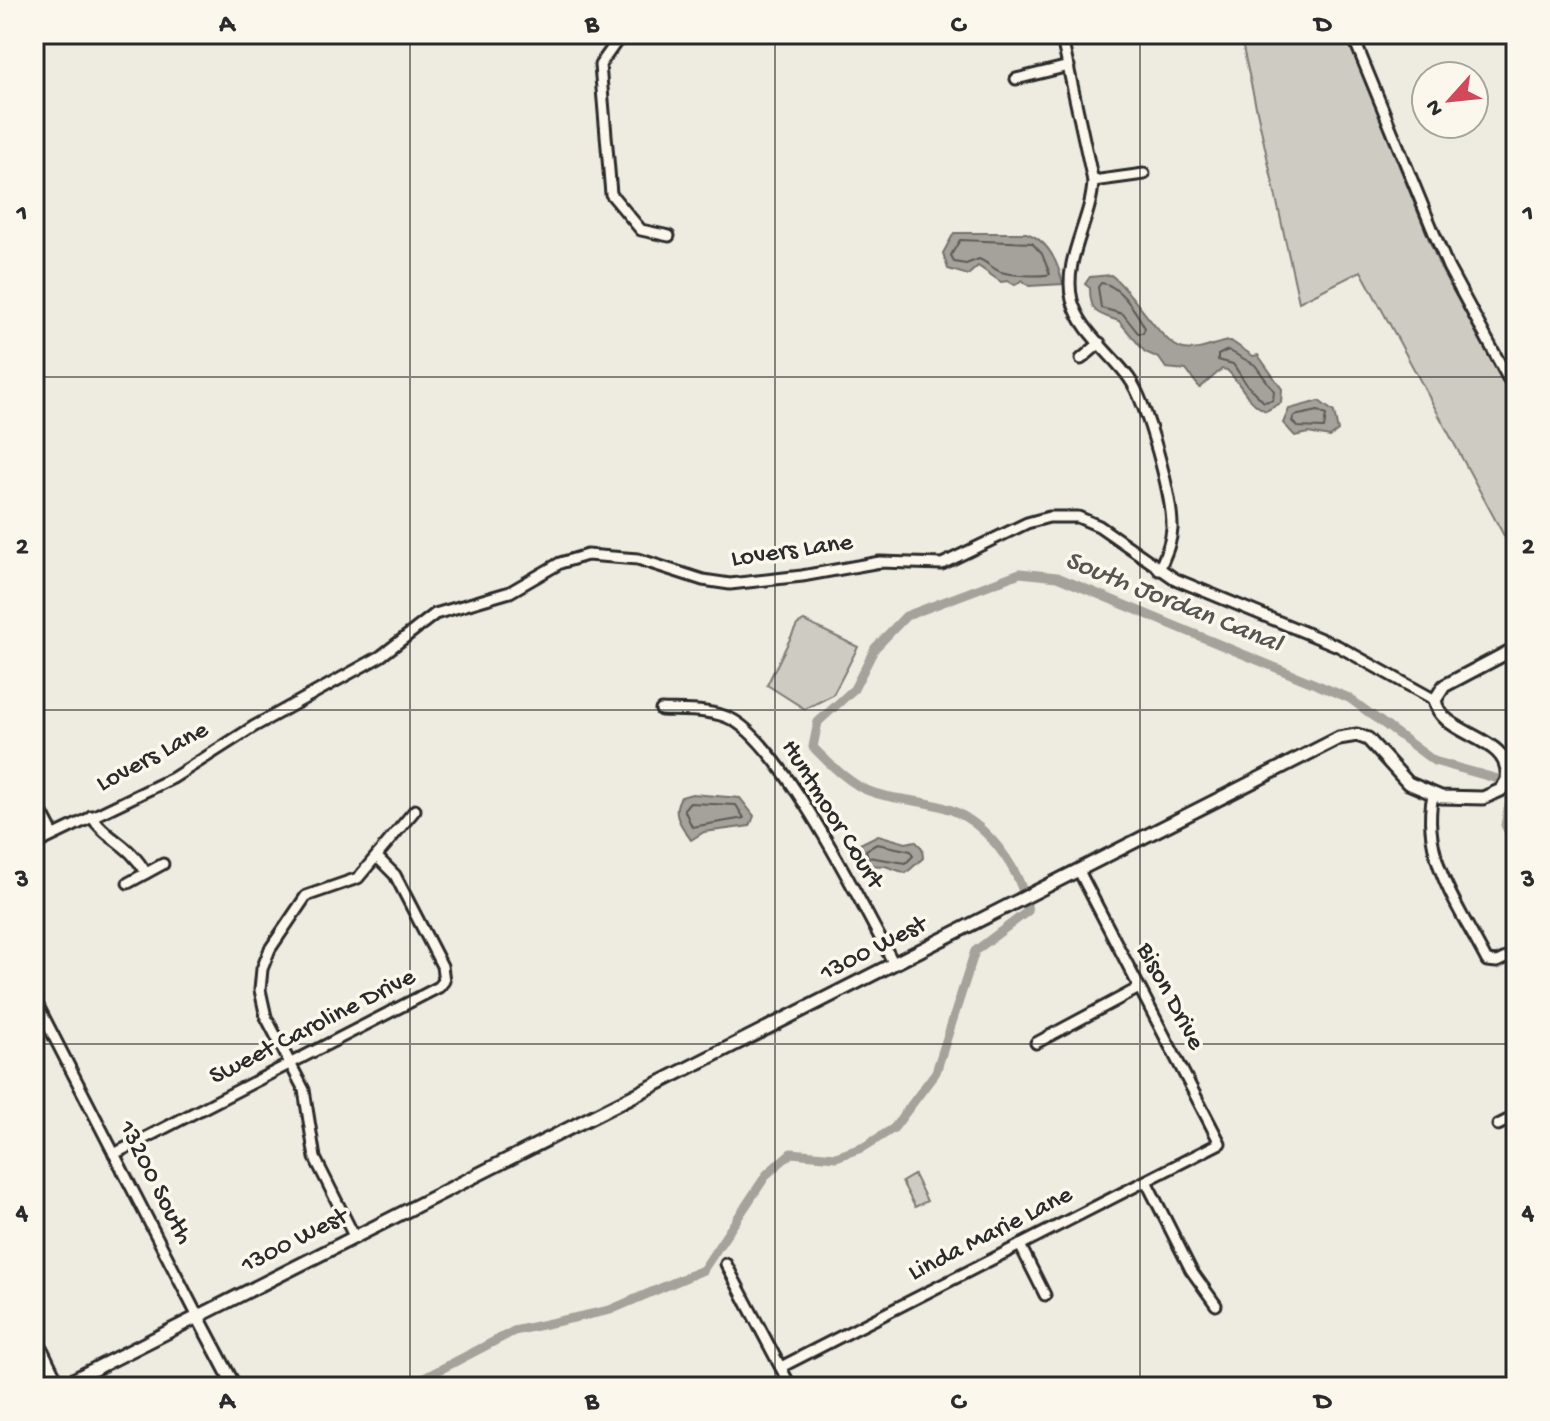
<svg xmlns="http://www.w3.org/2000/svg" width="1550" height="1421" viewBox="0 0 1550 1421" font-family="'Gochi Hand',sans-serif">
	<style>
		.green { fill: #cecbc2; stroke: #7c7b76; stroke-width: 2 }
		.water { fill: #a4a29a; stroke: #74726e; stroke-width: 2 }
		.lines { fill: none; stroke-linecap: round; stroke-linejoin: round }
		.shore { stroke: #5b5b57; stroke-width: 2 }
		.canal { stroke: #a4a29a; stroke-width: 9 }
		.minor-casing { stroke: #2b2b2b; stroke-width: 15 }
		.tertiary-casing { stroke: #2b2b2b; stroke-width: 17 }
		.minor { stroke: #fbf7ec; stroke-width: 9 }
		.tertiary { stroke: #fbf7ec; stroke-width: 11 }
		.grid { fill: none; stroke: #2b2b2b; stroke-width: 2; stroke-opacity: 0.55 }
		.labels { text-anchor: middle; dominant-baseline: central; stroke-width: 7; stroke-linejoin: round; paint-order: stroke }
		.street-label { font-size: 26px; fill: #2b2b2b; stroke: #fbf7ec }
		.water-label { font-size: 28px; font-style: italic; fill: #555552; stroke: #fbf7ec }
		.neatline { fill: none; stroke: #2b2b2b; stroke-width: 3 }
		.grid-label { font-size: 26px; text-anchor: middle; font-weight: bold; fill: #2b2b2b }
	</style>
	<rect width="100%" height="100%" fill="#eeebe0"/>
	<filter id="ink" filterUnits="userSpaceOnUse"><feTurbulence type="fractalNoise" baseFrequency=".0125" numOctaves="2"/><feDisplacementMap in="SourceGraphic" scale="16" xChannelSelector="R" yChannelSelector="G"/><feConvolveMatrix kernelMatrix="1 2 1 2 8 2 1 2 1" color-interpolation-filters="sRGB"/></filter>
	<g filter="url(#ink)">
		<g class="green">
			<polygon points="1240,34 1346,34 1440,267 1516,405 1516,558 1361,271 1299,302"/>
			<polygon points="804,621 858,647 833,695 805,709 767,685 797,625"/>
			<polygon points="914,1175 927,1201 915,1207 902,1182"/>
		</g>
		<g class="water">
			<path d="M954,233h72c22,7 32,29 37,51l-34,2 -7,-6 -7,5 -7,-4 -7,1 -23,-16 -10,9 -20,-6 -5,-16z"/>
			<path d="M1111,275c22,16 51,71 73,74 20,3 33,-8 47,-8l22,15 5,-1 24,34 -1,14 -15,8c-19,-8 -25,-28 -39,-41l-5,-1 -22,19 -14,-18 -20,-2 -7,-10 -14,-6 -26,-31c-21,-7 -29,-7 -29,-33l-5,-4 5,-7z"/>
			<polygon points="1319,401 1334,412 1338,431 1330,437 1308,433 1295,436 1283,423 1289,409"/>
			<path d="M692,794l48,4 14,18 -4,10 -46,6 -13,8c-9,-14 -21,-26 -10,-43z"/>
			<polygon points="878,835 906,843 915,841 922,848 923,858 906,873 885,866 865,865 855,853 858,845"/>
		</g>
		<g class="lines">
			<g class="shore">
				<path d="M960,240l72,3 10,11 8,20c-7,3 -41,1 -49,-2 -8,-3 -14,-10 -22,-13l-13,5 -12,-2 -3,-7z"/>
				<path d="M1101,283c18,1 36,30 44,45l-2,5h-5l-15,-19 -22,-6 -3,-21z"/>
				<polygon points="1228,350 1255,365 1274,391 1273,400 1264,402 1247,385 1233,364 1218,360 1218,355"/>
				<polygon points="1318,411 1326,415 1324,428 1297,427 1292,421 1294,416"/>
				<polygon points="689,803 736,805 744,818 692,827 684,809"/>
				<polygon points="877,844 911,851 913,856 906,863 868,857 866,850"/>
			</g>
			<g class="canal">
				<polyline points="1512,788 1505,825 1516,846"/>
				<path d="M407,1387l107,-56 96,-21 93,-40 64,-96 24,-21 45,4 28,-10 30,-19 42,-56 39,-121 53,-40c-7,-42 -42,-91 -85,-104 -26,-8 -58,-7 -83,-20 -18,-11 -32,-24 -47,-40l5,-25 36,-33 21,-41 31,-32 114,-43 37,4 292,121 85,63 64,18"/>
			</g>
			<g class="minor-casing">
				<g id="minor">
					<polyline points="634,34 617,41 600,65 611,194 641,230 669,236"/>
					<path d="M1061,34l32,147c-1,39 -31,79 -21,119 8,31 39,53 57,78 18,25 44,120 43,151 -1,15 -7,27 -13,41"/>
					<polyline points="1352,34 1448,267 1516,393"/>
					<polyline points="1016,79 1069,66"/>
					<polyline points="1093,181 1144,174"/>
					<polyline points="1081,359 1100,343"/>
					<path d="M661,710c21,1 53,-1 72,10 52,29 130,187 161,244"/>
					<path d="M1433,795c-13,61 27,114 54,166l10,1 19,-9"/>
					<polyline points="34,798 53,834"/>
					<path d="M91,816c18,26 37,26 55,57"/>
					<polyline points="34,845 173,778 253,727 381,656 435,614 510,592 560,563 587,555 638,559 703,580 730,584 802,576 880,562 942,564 1027,523 1049,517 1078,517 1099,526 1175,579 1338,646 1435,700"/>
					<polyline points="128,883 163,864"/>
					<polyline points="34,998 198,1317"/>
					<polyline points="1036,1043 1139,988"/>
					<polyline points="1498,1125 1516,1116"/>
					<polyline points="114,1154 439,987 444,981 442,966 395,875 377,857"/>
					<polyline points="1146,1181 1191,1270 1216,1305"/>
					<polyline points="354,1236 315,1158 304,1090 266,1017 260,990 262,969 270,949 306,896 358,878 415,810"/>
					<polyline points="1020,1245 1045,1295"/>
					<polyline points="726,1264 791,1387"/>
					<polyline points="34,1332 60,1386"/>
					<polyline points="781,1367 1220,1143 1079,871"/>
				</g>
			</g>
			<g class="tertiary-casing">
				<g id="tertiary">
					<polyline points="198,1317 235,1387"/>
					<path d="M59,1387l1280,-649 18,-3 11,4 40,44 33,14 42,1 18,-8 6,-10c6,-46 -66,-42 -72,-80l9,-14 72,-38"/>
				</g>
			</g>
			<use href="#minor" class="minor"/>
			<use href="#tertiary" class="tertiary"/>
		</g>
	</g>
	<path class="grid" d="M410,34v1353M775,34v1353M1140,34v1353M34,377h1482M34,710h1482M34,1044h1482"/>
	<g class="labels">
		<g class="street-label">
			<text transform="translate(792 552) rotate(-8)">Lovers Lane</text>
			<text transform="translate(153 758) rotate(-28)">Lovers Lane</text>
			<text transform="translate(831 815) rotate(58)">Huntmoor Court</text>
			<text transform="translate(874 950) rotate(-27)">1300 West</text>
			<text transform="translate(1169 997) rotate(62)">Bison Drive</text>
			<text transform="translate(313 1028) rotate(-27)">Sweet Caroline Drive</text>
			<text transform="translate(154 1183) rotate(63)">13200 South</text>
			<text transform="translate(991 1235) rotate(-27)">Linda Marie Lane</text>
			<text transform="translate(295 1242) rotate(-27)">1300 West</text>
		</g>
		<g class="water-label">
			<text transform="translate(1173 603) rotate(22)">South Jordan Canal</text>
		</g>
	</g>
	<rect width="1550" height="1421" fill="none" stroke="#fbf7ec" stroke-width="88"/>
	<g transform="translate(1450 100) rotate(243)"><circle r="38" fill="#fbf7ec" stroke="#a8a59f" stroke-width="2"/>
	<path d="M0-6L14 30L0 20L-14 30Z" fill="#d1495b"/>
	<text y="-12" font-size="22" font-weight="bold" text-anchor="middle" fill="#2b2b2b">N</text>
	</g>
	<rect x="44" y="44" width="1462" height="1333" class="neatline"/>
	<g class="grid-label">
		<text x="227" y="31">A</text>
		<text x="592" y="31">B</text>
		<text x="958" y="31">C</text>
		<text x="1323" y="31">D</text>
		<text x="22" y="220">1</text>
		<text x="1528" y="220">1</text>
		<text x="22" y="553">2</text>
		<text x="1528" y="553">2</text>
		<text x="22" y="886">3</text>
		<text x="1528" y="886">3</text>
		<text x="22" y="1219">4</text>
		<text x="1528" y="1219">4</text>
		<text x="227" y="1408">A</text>
		<text x="592" y="1408">B</text>
		<text x="958" y="1408">C</text>
		<text x="1323" y="1408">D</text>
	</g>
</svg>
